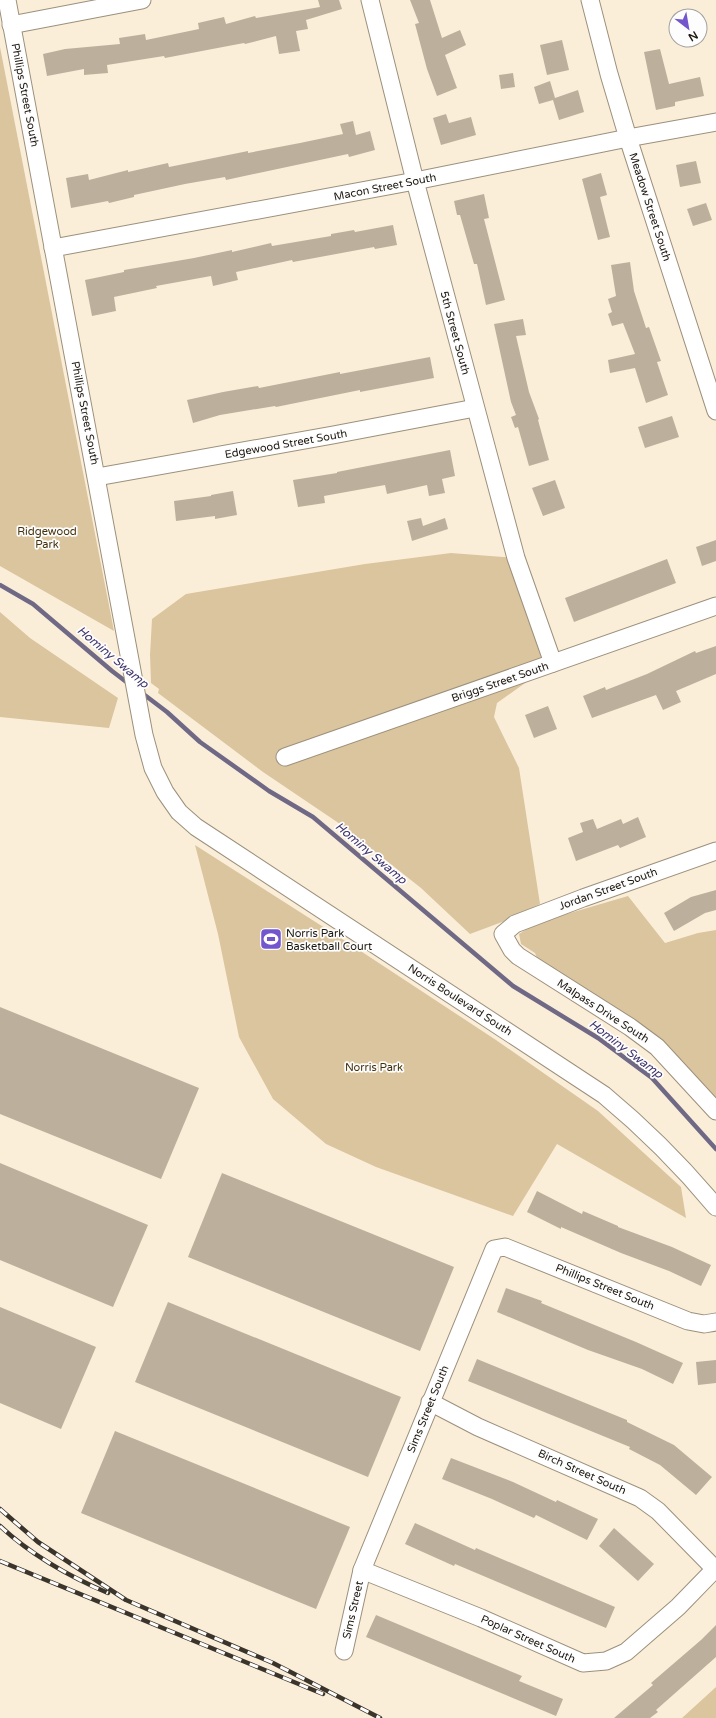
<svg xmlns="http://www.w3.org/2000/svg" width="716" height="1718" viewBox="0 0 716 1718" font-family="'Varela Round',sans-serif">
	<style>
		.green { fill: #dbc59e }
		.lines { fill: none; stroke-linecap: round; stroke-linejoin: round }
		.stream { stroke: #6f6986; stroke-width: 4.5 }
		.building { fill: #bcb09c }
		.minor-casing { stroke: #9c907c; stroke-width: 19 }
		.minor { stroke: #fff; stroke-width: 17 }
		.rail-casing { stroke: #3a342b; stroke-width: 4.5 }
		.rail { stroke: #fdfdfd; stroke-width: 3; stroke-dasharray: 9; stroke-linecap: butt }
		.labels { text-anchor: middle; dominant-baseline: central; stroke-width: 3.5; stroke-linejoin: round; paint-order: stroke }
		.street-label { font-size: 11px; fill: #1c1710; stroke: #fdfdfd }
		.park-label { font-size: 11px; fill: #43300b; stroke: #fdfdfd }
		.poi-label { font-size: 11px; fill: #1c1710; stroke: #fdfdfd; text-anchor: start }
		.water-label { font-size: 12px; font-style: italic; fill: #3f336c; stroke: #fdfdfd }
	</style>
	<rect width="100%" height="100%" fill="#fbeed9"/>
	<g class="green">
		<polygon points="0,47 114,631 0,566"/>
		<polygon points="451,553 516,558 553,663 497,703 494,717 519,768 540,904 502,922 470,934 421,888 340,824 263,772 158,693 159,689 151,683 150,655 152,619 186,594 365,564"/>
		<polygon points="0,612 30,638 118,698 109,728 0,717"/>
		<polygon points="195,845 350,944 496,1040 598,1111 681,1187 686,1218 557,1144 513,1216 376,1167 326,1144 273,1099 239,1037 218,934"/>
		<polygon points="628,896 665,943 698,933 716,930 716,1112 650,1042 537,958 535,953 521,944 519,934 536,923"/>
		<polygon points="716,1687 716,1718 682,1718"/>
	</g>
	<g class="lines">
		<g class="stream">
			<polyline points="0,585 33,604 112,671 129,684"/>
			<polyline points="142,693 167,712 200,742 269,791 313,817 513,986 598,1038 652,1078 716,1149"/>
		</g>
	</g>
	<g class="building">
		<polygon points="318,0 339,0 342,9 306,20 308,29 296,31 300,51 279,54 276,36 245,44 244,43 165,58 164,56 107,65 108,73 84,75 84,69 47,76 43,54 65,49 120,44 119,38 145,34 146,40 199,29 198,23 224,17 226,24 255,16 256,18 320,7"/>
		<polygon points="410,0 430,0 442,38 460,30 466,45 445,55 457,88 437,96 427,69 415,24 419,23"/>
		<polygon points="562,40 569,70 547,75 540,45"/>
		<polygon points="660,49 669,84 700,77 704,96 675,102 675,106 656,110 644,52"/>
		<polygon points="513,73 515,87 501,89 499,75"/>
		<polygon points="550,81 555,98 578,90 584,112 559,120 553,100 539,104 534,87"/>
		<polygon points="446,114 449,123 471,117 476,135 441,145 433,118"/>
		<polygon points="353,121 356,135 370,131 375,150 349,157 348,154 226,180 225,177 185,184 134,195 134,197 109,203 108,201 71,208 66,178 88,174 89,180 128,170 128,172 168,163 169,167 248,151 248,153 300,143 343,134 340,124"/>
		<polygon points="696,161 701,183 680,187 676,165"/>
		<polygon points="601,173 607,195 600,197 610,237 598,240 582,179"/>
		<polygon points="484,194 489,218 484,219 505,300 486,305 477,264 474,264 460,215 457,215 454,201"/>
		<polygon points="706,203 712,220 693,226 687,209"/>
		<polygon points="393,225 397,245 375,249 374,247 293,262 292,260 236,272 238,280 213,286 211,276 156,286 157,288 114,297 116,311 92,316 85,280 124,272 124,270 194,258 232,250 232,252 271,243 272,246 331,236 331,234 354,230 355,232"/>
		<polygon points="630,262 634,291 646,328 649,327 661,361 657,362 668,395 646,403 635,368 610,373 608,360 635,354 623,323 612,326 608,314 612,312 608,299 616,296 611,265"/>
		<polygon points="523,319 526,335 516,336 529,392 539,419 538,420 549,460 529,466 518,427 515,428 511,417 516,415 511,402 494,324"/>
		<polygon points="430,357 434,378 360,392 360,390 276,407 275,406 220,415 193,423 187,400 223,392 258,386 259,388 340,372 340,374"/>
		<polygon points="672,416 679,437 645,448 638,427"/>
		<polygon points="450,450 455,476 442,479 445,493 429,496 427,485 387,494 385,485 324,496 325,503 298,507 293,480 337,473 337,472"/>
		<polygon points="555,480 565,508 543,516 532,488"/>
		<polygon points="233,491 237,515 215,519 215,516 176,521 174,501 211,496 211,495"/>
		<polygon points="421,518 423,526 445,518 448,529 412,541 407,521"/>
		<polygon points="716,540 716,561 702,566 696,547"/>
		<polygon points="667,559 676,583 574,622 565,598"/>
		<polygon points="716,646 716,674 676,691 681,702 663,710 656,695 592,718 583,696 605,687 606,690 647,674 695,651 696,653"/>
		<polygon points="548,706 557,729 534,738 525,715"/>
		<polygon points="638,817 646,837 620,848 618,845 576,861 568,838 583,832 580,823 593,819 597,829 621,819 623,824"/>
		<polygon points="716,890 716,910 705,913 674,931 664,913 691,897"/>
		<polygon points="0,1007 199,1088 161,1179 0,1114"/>
		<polygon points="0,1163 148,1225 113,1307 0,1260"/>
		<polygon points="222,1173 454,1267 420,1351 188,1257"/>
		<polygon points="537,1191 582,1214 583,1211 618,1226 618,1227 672,1247 711,1265 701,1286 669,1271 621,1253 561,1227 561,1229 527,1212"/>
		<polygon points="506,1288 542,1301 541,1303 636,1342 683,1363 673,1384 642,1369 588,1350 497,1312"/>
		<polygon points="168,1302 401,1397 368,1477 135,1382"/>
		<polygon points="0,1307 96,1347 61,1429 0,1403"/>
		<polygon points="477,1359 627,1420 627,1422 674,1445 712,1477 696,1495 660,1465 629,1449 630,1447 468,1381"/>
		<polygon points="716,1360 716,1383 698,1385 696,1362"/>
		<polygon points="115,1431 350,1527 316,1609 81,1513"/>
		<polygon points="451,1458 513,1482 556,1502 557,1500 598,1519 587,1540 536,1515 534,1518 492,1499 442,1479"/>
		<polygon points="415,1523 475,1550 476,1548 615,1607 606,1628 455,1564 454,1566 405,1544"/>
		<polygon points="614,1528 654,1564 638,1581 599,1546"/>
		<polygon points="376,1615 522,1676 519,1681 563,1699 556,1716 366,1637"/>
		<polygon points="716,1625 716,1657 656,1710 658,1712 650,1718 614,1718 653,1685 651,1683 701,1640"/>
	</g>
	<g class="lines">
		<g class="minor-casing">
			<g id="minor">
				<path d="M7,0l137,735 9,33 12,24 14,20 17,15 408,268c41,34 78,71 112,112"/>
				<polyline points="370,0 415,181 516,558 553,663"/>
				<polyline points="590,0 609,74 628,138 716,411"/>
				<polyline points="11,25 142,0"/>
				<polyline points="53,248 415,181 628,138 716,122"/>
				<polyline points="97,477 333,435 475,408"/>
				<polyline points="285,757 716,606"/>
				<polyline points="716,851 583,898 515,924 503,934 512,950 518,956 630,1027 657,1047 716,1111"/>
				<polyline points="430,1402 478,1427 640,1498 658,1511 715,1569"/>
				<polyline points="362,1570 481,1618 583,1663 606,1661 626,1652 678,1607 716,1568"/>
				<polyline points="344,1651 362,1570 494,1249 505,1247 688,1321 704,1324 716,1322"/>
			</g>
		</g>
		<use href="#minor" class="minor"/>
		<g class="rail-casing">
			<g id="rail">
				<polyline points="0,1509 38,1542 126,1600 273,1663 380,1718"/>
				<path d="M0,1526c30,28 70,51 108,67"/>
				<polyline points="0,1561 323,1694"/>
			</g>
		</g>
		<use href="#rail" class="rail"/>
	</g>
	<defs>
		<g id="stadium-square" transform="scale(1.15)"><rect x="-9" y="-9" width="18" height="18" rx="4" fill="#7355ce" stroke="#fdfdfd"/><path d="M0-5a6.5 5 0 1 0 0 10a6.5 5 0 1 0 0-10ZM-3.5-1.8h7v3.6h-7Z" fill="#fff"/></g>
	</defs>
	<g fill-rule="evenodd">
		<use href="#stadium-square" x="271" y="939"/>
	</g>
	<g class="labels">
		<g class="street-label">
			<text transform="translate(25 95) rotate(79)">Phillips Street South</text>
			<text transform="translate(385 187) rotate(-11)">Macon Street South</text>
			<text transform="translate(650 207) rotate(72)">Meadow Street South</text>
			<text transform="translate(455 333) rotate(75)">5th Street South</text>
			<text transform="translate(85 413) rotate(79)">Phillips Street South</text>
			<text transform="translate(286 444) rotate(-10)">Edgewood Street South</text>
			<text transform="translate(500 682) rotate(-19)">Briggs Street South</text>
			<text transform="translate(608 889) rotate(-20)">Jordan Street South</text>
			<text transform="translate(460 1000) rotate(33)">Norris Boulevard South</text>
			<text transform="translate(603 1011) rotate(33)">Malpass Drive South</text>
			<text transform="translate(605 1287) rotate(22)">Phillips Street South</text>
			<text transform="translate(428 1409) rotate(-68)">Sims Street South</text>
			<text transform="translate(582 1472) rotate(24)">Birch Street South</text>
			<text transform="translate(353 1610) rotate(-77)">Sims Street</text>
			<text transform="translate(528 1639) rotate(24)">Poplar Street South</text>
		</g>
		<g class="park-label">
			<text x="47" y="531">Ridgewood<tspan x="47" dy="13">Park</tspan></text>
			<text x="374" y="1067">Norris Park</text>
		</g>
		<g class="poi-label">
			<text x="286" y="933">Norris Park<tspan x="286" dy="13">Basketball Court</tspan></text>
		</g>
		<g class="water-label">
			<text transform="translate(113 657) rotate(40)">Hominy Swamp</text>
			<text transform="translate(371 853) rotate(40)">Hominy Swamp</text>
			<text transform="translate(626 1049) rotate(37)">Hominy Swamp</text>
		</g>
	</g>
	<g transform="translate(688 28) rotate(149)"><circle r="19" fill="#fdfdfd" stroke="#a3a19e"/>
	<path d="M0-3L7 15L0 10L-7 15Z" fill="#7355ce"/>
	<text y="-6" font-size="11" font-weight="bold" text-anchor="middle" fill="#1c1710">N</text>
	</g>
</svg>
